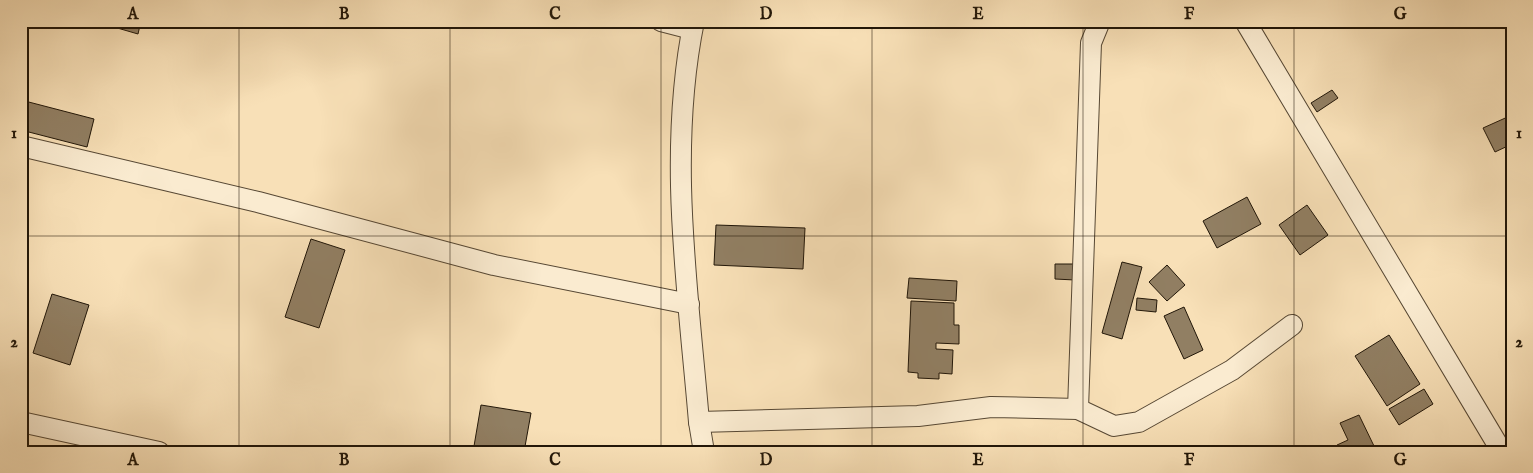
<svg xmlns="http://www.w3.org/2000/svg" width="1533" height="473" viewBox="0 0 1533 473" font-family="'IM FELL English',serif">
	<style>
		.building { fill: #917f63; stroke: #211608 }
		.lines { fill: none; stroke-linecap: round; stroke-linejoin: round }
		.street-casing { stroke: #574834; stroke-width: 22 }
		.street { stroke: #faebd0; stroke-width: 20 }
		.grid { fill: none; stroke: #211608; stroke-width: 1; stroke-opacity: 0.55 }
		.neatline { fill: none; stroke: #211608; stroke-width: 2 }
		.grid-label { font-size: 16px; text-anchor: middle; font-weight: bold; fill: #211608 }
	</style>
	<rect width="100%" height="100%" fill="#f8e0b7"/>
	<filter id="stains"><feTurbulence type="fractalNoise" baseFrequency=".004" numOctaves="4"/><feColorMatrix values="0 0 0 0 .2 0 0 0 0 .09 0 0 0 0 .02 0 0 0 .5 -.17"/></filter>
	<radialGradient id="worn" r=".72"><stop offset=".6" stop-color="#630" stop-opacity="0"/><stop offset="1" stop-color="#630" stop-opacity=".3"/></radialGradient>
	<g class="building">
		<polygon points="108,21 141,21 138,34 107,25"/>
		<polygon points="1332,90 1338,98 1317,112 1311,103"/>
		<polygon points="21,100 94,119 87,147 21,130"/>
		<polygon points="1512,115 1512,144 1495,152 1483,128"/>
		<polygon points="1247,197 1261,224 1217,248 1203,221"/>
		<polygon points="1307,205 1328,235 1300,255 1279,225"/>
		<polygon points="716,225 805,228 803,269 714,265"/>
		<polygon points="311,239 345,250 319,328 285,317"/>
		<polygon points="1122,262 1142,267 1122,339 1102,333"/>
		<polygon points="1055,264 1075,264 1075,280 1055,279"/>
		<polygon points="1167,265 1185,285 1167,301 1149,282"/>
		<polygon points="909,278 957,281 956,301 907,298"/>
		<polygon points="52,294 89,305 70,365 33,353"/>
		<polygon points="1137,298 1157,300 1156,312 1136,310"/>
		<polygon points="911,301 954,303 954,325 959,325 959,344 936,343 936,349 953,350 952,374 939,373 939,379 918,378 918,373 908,372"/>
		<polygon points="1184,307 1203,350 1184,359 1164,316"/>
		<polygon points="1389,335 1420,384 1387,406 1355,356"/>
		<polygon points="1424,389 1433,404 1399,425 1389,409"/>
		<polygon points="481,405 531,413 524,452 473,452"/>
		<polygon points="1359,415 1374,446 1367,450 1367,452 1341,452 1337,445 1348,440 1340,423"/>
	</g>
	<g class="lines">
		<g class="street-casing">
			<g id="street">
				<polyline points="661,21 692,29"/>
				<path d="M694,21c-27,132 -6,269 5,401l5,30"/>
				<polyline points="1245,21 1502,452"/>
				<polyline points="21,146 258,202 494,265 689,304"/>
				<polyline points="1078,409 1091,43 1100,21"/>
				<polyline points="21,422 159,452"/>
				<polyline points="699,422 918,416 991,407 1078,409 1114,426 1139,422 1232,370 1292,325"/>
			</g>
		</g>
		<use href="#street" class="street"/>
	</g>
	<path class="grid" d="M239,21v431M450,21v431M661,21v431M872,21v431M1083,21v431M1294,21v431M21,236h1491"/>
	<rect width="1533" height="473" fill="none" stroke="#f8e0b7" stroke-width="55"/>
	<rect x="28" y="28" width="1478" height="418" class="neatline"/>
	<g class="grid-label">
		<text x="133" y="19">A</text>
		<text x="344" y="19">B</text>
		<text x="555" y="19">C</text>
		<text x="766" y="19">D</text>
		<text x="978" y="19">E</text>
		<text x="1189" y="19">F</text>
		<text x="1400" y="19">G</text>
		<text x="14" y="138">1</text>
		<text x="1519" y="138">1</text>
		<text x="14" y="347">2</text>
		<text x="1519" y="347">2</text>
		<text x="133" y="465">A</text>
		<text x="344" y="465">B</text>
		<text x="555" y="465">C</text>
		<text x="766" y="465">D</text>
		<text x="978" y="465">E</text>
		<text x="1189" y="465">F</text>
		<text x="1400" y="465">G</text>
	</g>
	<rect width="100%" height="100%" filter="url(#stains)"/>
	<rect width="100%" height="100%" fill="url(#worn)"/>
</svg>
